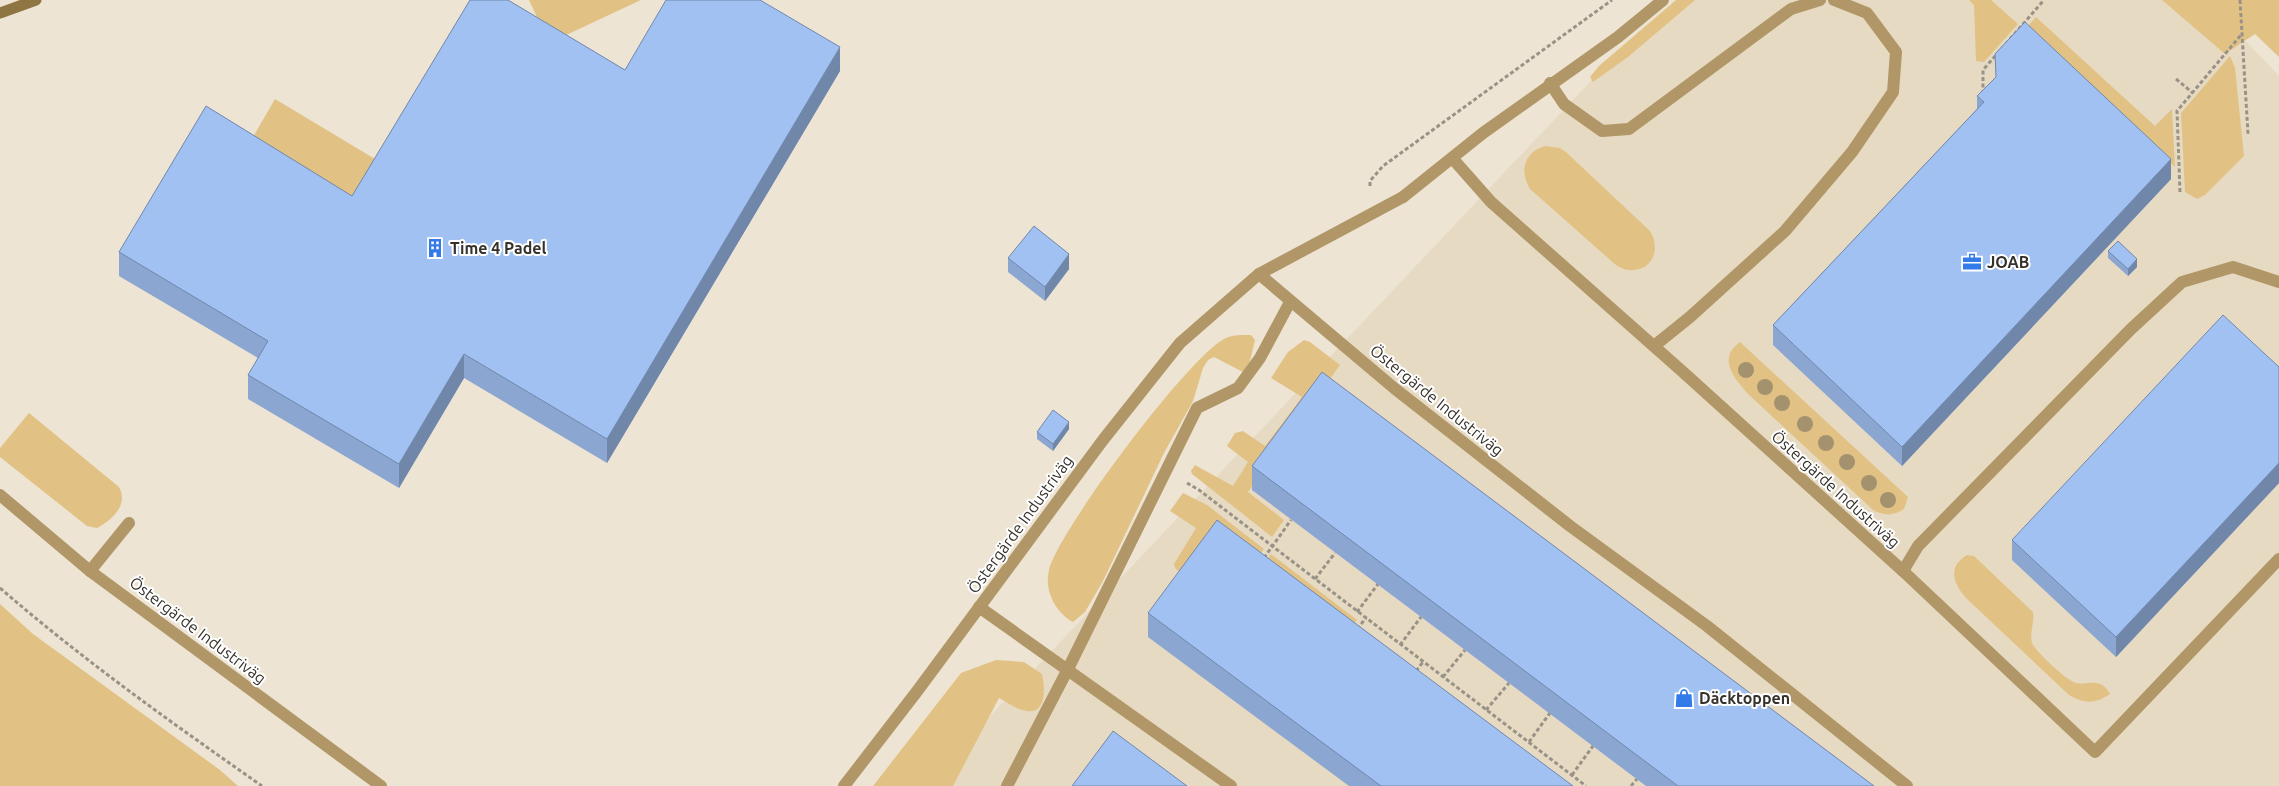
<svg xmlns="http://www.w3.org/2000/svg" width="2279" height="786" viewBox="0 0 2279 786" font-family="Ubuntu,sans-serif">
	<style>
		.built { fill: #e7dac3 }
		.green { fill: #e2c284 }
		.lines { fill: none; stroke-linecap: round; stroke-linejoin: round }
		.stream { stroke: #8f7542; stroke-width: 11 }
		.path { stroke: #999287; stroke-width: 3; stroke-dasharray: 4 2.5; stroke-linecap: butt }
		.lane { stroke: #b19767; stroke-width: 12 }
		.street { stroke: #b19767; stroke-width: 12 }
		.tree { fill: #a3926d }
		.wall { fill: #8aa6d1 }
		.shaded-wall { fill: #7187aa }
		.building { fill: #a1c1f3; stroke: #7187aa }
		.labels { text-anchor: middle; dominant-baseline: central; stroke-width: 4; stroke-linejoin: round; paint-order: stroke }
		.poi-label { font-size: 16px; font-weight: bold; fill: #35312b; stroke: #fff; text-anchor: start }
		.street-label { font-size: 16px; fill: #35312b; stroke: #fff }
	</style>
	<rect width="100%" height="100%" fill="#ede4d4"/>
	<polygon class="built" points="1681,0 2207,0 2279,76 2279,786 924,786 1605,66"/>
	<g class="green">
		<polygon points="529,0 641,0 549,43"/>
		<polygon points="1676,0 1695,0 1628,57 1593,82 1590,77 1599,66"/>
		<polygon points="1969,0 1991,0 2018,24 1984,62 1976,61 1974,5"/>
		<polygon points="2162,0 2279,0 2279,57 2255,34 2225,54"/>
		<polygon points="2036,17 2155,126 2172,109 2175,167 2034,34 1996,70 1995,64"/>
		<polygon points="2230,56 2235,68 2244,156 2205,195 2197,199 2185,192 2181,113"/>
		<polygon points="275,99 380,162 350,211 246,149"/>
		<path d="M1546,146l14,2 7,5 83,78c15,25 -7,49 -33,35l-87,-77c-11,-18 -6,-38 16,-43z"/>
		<path d="M1241,335h10l4,5 -6,25 -6,7 -29,-15 -6,3 -5,8 -10,33 -29,52 -61,128 -18,31 -12,10c-18,-10 -29,-32 -24,-52 8,-37 142,-217 177,-232 4,-2 10,-3 15,-3z"/>
		<polygon points="1304,340 1310,342 1340,365 1248,492 1284,520 1272,537 1192,474 1191,471 1195,465 1233,486 1248,462 1227,446 1235,433 1243,431 1265,446 1302,397 1271,378 1288,352"/>
		<path d="M1740,342l168,155 -4,12c-10,7 -20,7 -31,1l-126,-117c-13,-15 -30,-35 -7,-51z"/>
		<path d="M29,413l90,74c10,18 -7,33 -22,41l-10,-2 -87,-69v-9z"/>
		<polygon points="1183,493 1207,505 1264,549 1251,565 1186,578 1175,568 1174,564 1196,528 1170,511"/>
		<polygon points="1271,554 1357,620 1345,634 1260,570"/>
		<path d="M1967,555l7,1 59,56c2,10 -4,21 -1,31 4,9 35,38 44,40 13,3 24,-7 34,11 -15,10 -25,10 -41,1l-102,-96c-13,-14 -21,-32 0,-44z"/>
		<polygon points="0,604 33,634 220,770 238,786 0,786"/>
		<path d="M996,660l28,2 18,12c3,13 5,40 -15,37 -10,-1 -20,-9 -28,-13l-46,88h-80l88,-113z"/>
	</g>
	<g class="lines">
		<polyline class="stream" points="0,13 36,0"/>
		<g class="path">
			<polyline points="2240,0 2248,134"/>
			<polyline points="2176,79 2193,93"/>
			<polyline points="1983,94 1983,70 2044,0"/>
			<polyline points="1370,186 1370,181 1383,166 1612,0"/>
			<polyline points="2180,192 2177,111 2241,35"/>
			<polyline points="1187,483 1199,490 1586,786"/>
			<polyline points="1264,558 1291,520"/>
			<polyline points="1315,579 1335,553"/>
			<path d="M0,588c83,72 172,135 262,198"/>
			<polyline points="1357,612 1378,584"/>
			<polyline points="1357,629 1366,618"/>
			<polyline points="1400,645 1421,617"/>
			<polyline points="1416,671 1423,662"/>
			<polyline points="1443,677 1465,650"/>
			<polyline points="1486,710 1509,683"/>
			<polyline points="1529,742 1550,713"/>
			<polyline points="1572,775 1593,746"/>
			<polyline points="1631,786 1637,779"/>
		</g>
		<g class="lane">
			<polyline points="1550,83 1564,104 1602,131 1629,129 1791,9 1820,0"/>
			<polyline points="1453,159 1491,202 1683,372 1903,571 1918,546 2131,329 2182,282 2233,267 2279,282"/>
			<polyline points="1403,197 1483,133 1618,37 1663,0"/>
			<polyline points="1259,274 1394,388 1570,526 1707,626 1907,786"/>
			<polyline points="1654,346 1690,317 1785,231 1852,152 1893,92 1896,52 1867,13 1834,0"/>
			<polyline points="90,571 129,523"/>
			<polyline points="1903,571 2095,752 2279,559"/>
			<polyline points="979,607 1231,786"/>
			<polyline points="1007,786 1068,669 1197,408 1238,388 1260,358 1290,302"/>
		</g>
		<g class="street">
			<polyline points="0,495 90,571 381,786"/>
			<polyline points="844,786 918,690 1103,440 1180,343 1259,274 1403,197"/>
		</g>
	</g>
	<g class="tree">
		<circle cx="1746" cy="370" r="8"/>
		<circle cx="1765" cy="387" r="8"/>
		<circle cx="1782" cy="403" r="8"/>
		<circle cx="1805" cy="424" r="8"/>
		<circle cx="1826" cy="443" r="8"/>
		<circle cx="1847" cy="462" r="8"/>
		<circle cx="1869" cy="483" r="8"/>
		<circle cx="1888" cy="500" r="8"/>
	</g>
	<g class="wall">
		<polygon points="625,70 840,71 607,463 464,378 399,488 248,399 248,375 258,358 119,276 119,252 352,196"/>
		<polygon points="1977,96 2171,179 1902,466 1773,345 1773,325 1977,109"/>
		<polygon points="2108,251 2137,267 2128,276 2108,258"/>
		<polygon points="1008,258 1069,269 1045,301 1008,272"/>
		<polygon points="2279,367 2279,483 2116,657 2012,560 2012,540"/>
		<polygon points="1069,429 1053,451 1037,439 1037,432"/>
		<polygon points="1252,466 1874,786 1646,786 1252,490"/>
		<polygon points="1148,613 1573,786 1349,786 1148,637"/>
	</g>
	<g class="shaded-wall">
		<polygon points="840,47 840,71 607,463 607,439"/>
		<polygon points="2171,159 2171,179 1902,466 1902,447"/>
		<polygon points="1069,254 1069,269 1045,301 1045,287"/>
		<polygon points="2137,259 2137,267 2128,276 2128,269"/>
		<polygon points="464,354 464,378 399,488 399,464"/>
		<polygon points="1069,422 1069,429 1053,451 1053,444"/>
		<polygon points="2279,463 2279,483 2116,657 2116,637"/>
	</g>
	<g class="building">
		<polygon points="470,0 508,0 625,70 666,0 760,0 840,47 607,439 464,354 399,464 248,375 268,341 119,252 206,106 352,196"/>
		<polygon points="2025,22 2171,159 1902,447 1773,325 1984,102 1977,96 1996,77 1995,54"/>
		<polygon points="1034,226 1069,254 1045,287 1008,258"/>
		<polygon points="2118,241 2137,259 2128,269 2108,251"/>
		<polygon points="2223,315 2279,367 2279,463 2116,637 2012,540"/>
		<polygon points="1322,372 1874,786 1678,786 1252,466"/>
		<polygon points="1053,410 1069,422 1053,444 1037,432"/>
		<polygon points="1217,520 1573,786 1381,786 1148,613"/>
		<polygon points="1113,731 1187,786 1072,786"/>
	</g>
	<defs>
		<g id="building-bare" transform="scale(1.5)"><path d="M-4-6H4V6H1V3H-1V6H-4ZM-2.5-4.3h1.7v1.8h-1.7ZM.8-4.3h1.7v1.8H.8ZM-2.5-1h1.7V.8h-1.7ZM.8-1h1.7V.8H.8Z" fill="#337be8" stroke="#fff" stroke-width="2.5" paint-order="stroke"/></g>
		<g id="office-bare" transform="scale(1.5)"><path d="M-6-3h4V-5.5h4V-3h4V5H-6ZM-1-4.5V-3h2v-1.5ZM-6 0V1H6V0Z" fill="#337be8" stroke="#fff" stroke-width="2.5" paint-order="stroke"/></g>
		<g id="shop-bare" transform="scale(1.5)"><path d="M-5-2.5h2.3a2.7 3.5 0 0 1 5.4 0H5L5.5 6h-11ZM-1.5-2.5h3a1.5 2.3 0 0 0-3 0Z" fill="#337be8" stroke="#fff" stroke-width="2.5" paint-order="stroke"/></g>
	</defs>
	<g fill-rule="evenodd">
		<use href="#building-bare" x="435" y="248"/>
		<use href="#office-bare" x="1972" y="262"/>
		<use href="#shop-bare" x="1684" y="698"/>
	</g>
	<g class="labels">
		<g class="poi-label">
			<text x="450" y="248">Time 4 Padel</text>
			<text x="1987" y="262">JOAB</text>
			<text x="1699" y="698">Däcktoppen</text>
		</g>
		<g class="street-label">
			<text transform="translate(1437 400) rotate(39)">Östergärde Industriväg</text>
			<text transform="translate(1836 489) rotate(42)">Östergärde Industriväg</text>
			<text transform="translate(1020 524) rotate(-54)">Östergärde Industriväg</text>
			<text transform="translate(198 630) rotate(37)">Östergärde Industriväg</text>
		</g>
	</g>
</svg>
